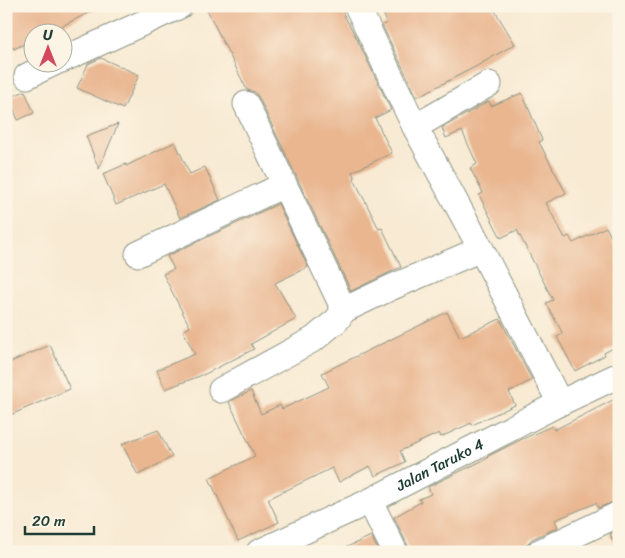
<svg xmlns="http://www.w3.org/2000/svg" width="625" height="558" viewBox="0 0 625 558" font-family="Sriracha,sans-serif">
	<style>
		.building { fill: #e9b690 }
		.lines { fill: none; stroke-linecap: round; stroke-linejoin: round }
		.street-casing { stroke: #8c9484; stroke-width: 27 }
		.street { stroke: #fff; stroke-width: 25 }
		.labels { text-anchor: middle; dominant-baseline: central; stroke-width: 4.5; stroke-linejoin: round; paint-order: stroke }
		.street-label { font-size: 15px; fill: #1f3d34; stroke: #fcf5e5 }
	</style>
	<rect width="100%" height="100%" fill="#fcf5e5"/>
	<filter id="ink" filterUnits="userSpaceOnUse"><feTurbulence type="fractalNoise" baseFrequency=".02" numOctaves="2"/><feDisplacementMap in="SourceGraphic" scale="10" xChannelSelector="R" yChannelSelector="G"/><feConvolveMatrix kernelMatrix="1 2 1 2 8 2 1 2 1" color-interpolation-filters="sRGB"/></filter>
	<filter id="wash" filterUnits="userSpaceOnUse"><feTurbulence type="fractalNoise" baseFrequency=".0096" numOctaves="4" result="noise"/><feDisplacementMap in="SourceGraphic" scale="20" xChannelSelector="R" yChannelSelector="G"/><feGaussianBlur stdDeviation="1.12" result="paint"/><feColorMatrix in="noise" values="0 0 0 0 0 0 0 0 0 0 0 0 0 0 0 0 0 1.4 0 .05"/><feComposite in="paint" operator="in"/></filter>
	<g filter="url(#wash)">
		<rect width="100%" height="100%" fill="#f8ead3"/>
		<g id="blocks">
			<g class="building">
				<polygon points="6,6 102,6 50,32 32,32 32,40 14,49 13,47 6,51"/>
				<polygon points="205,6 339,6 356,37 391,110 375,118 392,153 352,172 355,178 354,179 379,229 382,228 401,267 351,291 259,98 255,92 247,90"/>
				<polygon points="401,6 492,6 515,44 477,66 417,97 382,25 387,23 384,15"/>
				<polygon points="101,58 139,75 123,109 77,88 88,64"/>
				<polygon points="25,91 34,113 18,120 9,98"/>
				<polygon points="522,93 542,140 539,142 566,193 546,203 565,238 569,236 573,243 606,227 619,252 619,345 604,353 605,355 575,371 557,337 563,334 546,303 553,300 517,230 501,238 479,195 483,193 470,168 477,164 462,131 446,138 442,128 489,101 491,106"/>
				<polygon points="118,124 99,169 86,136"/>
				<polygon points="175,142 190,174 205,167 220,200 180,218 164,184 116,205 103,174 126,164 126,166"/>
				<polygon points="278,204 308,267 275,283 296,319 251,344 254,349 205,374 165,389 157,370 195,354 183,331 190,327 163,274 174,269 167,256"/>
				<polygon points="447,312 460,337 500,319 532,380 509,392 515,405 472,425 471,423 467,425 441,437 439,433 400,451 405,462 375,476 370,466 339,482 332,468 268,499 279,522 238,541 209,478 255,456 229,402 251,391 261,414 280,405 282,409 329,387 322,373"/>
				<polygon points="50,345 70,389 6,417 6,364"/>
				<polygon points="619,397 619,500 598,508 596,503 555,520 558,527 532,539 527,544 525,552 409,552 408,546 394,517 421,502 419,499 431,494 428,487 488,458 487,457 518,441 552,426 554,430"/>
				<polygon points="158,430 172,457 138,475 122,444"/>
				<polygon points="619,530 619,552 618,552 610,534"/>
				<polygon points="371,536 379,552 336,552"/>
			</g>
		</g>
	</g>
	<g filter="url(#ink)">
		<use href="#blocks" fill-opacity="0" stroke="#8c9484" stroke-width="1"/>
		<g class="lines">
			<g class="street-casing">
				<g id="street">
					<polyline points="357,6 415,127 481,249 560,403"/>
					<polyline points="62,60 180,6"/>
					<polyline points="27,76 56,62"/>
					<polyline points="246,104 344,310"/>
					<polyline points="415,127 489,84"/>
					<polyline points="138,254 284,185"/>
					<polyline points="221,390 314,339 337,320 344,310 390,288 481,249"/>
					<polyline points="370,501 395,552"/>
					<path id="s1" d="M259,552l111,-51 190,-98 59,-28"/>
					<polyline points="539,552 619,514"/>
				</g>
			</g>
			<use href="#street" class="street"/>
		</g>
	</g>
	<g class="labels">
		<g class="street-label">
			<text stroke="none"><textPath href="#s1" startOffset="201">Jalan Taruko 4</textPath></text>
		</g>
	</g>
	<rect width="625" height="558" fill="none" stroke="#fcf5e5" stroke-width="25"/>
	<g transform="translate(48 48)"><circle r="24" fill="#fcf5e5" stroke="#a4ab9e"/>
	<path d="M0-4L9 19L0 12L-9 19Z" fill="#d1495b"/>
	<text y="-8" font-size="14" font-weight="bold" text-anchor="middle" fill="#1f3d34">U</text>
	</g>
	<path d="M25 526v8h69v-8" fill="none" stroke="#1f3d34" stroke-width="2.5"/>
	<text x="32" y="526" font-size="15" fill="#1f3d34" stroke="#fcf5e5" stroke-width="4" paint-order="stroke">20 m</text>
</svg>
